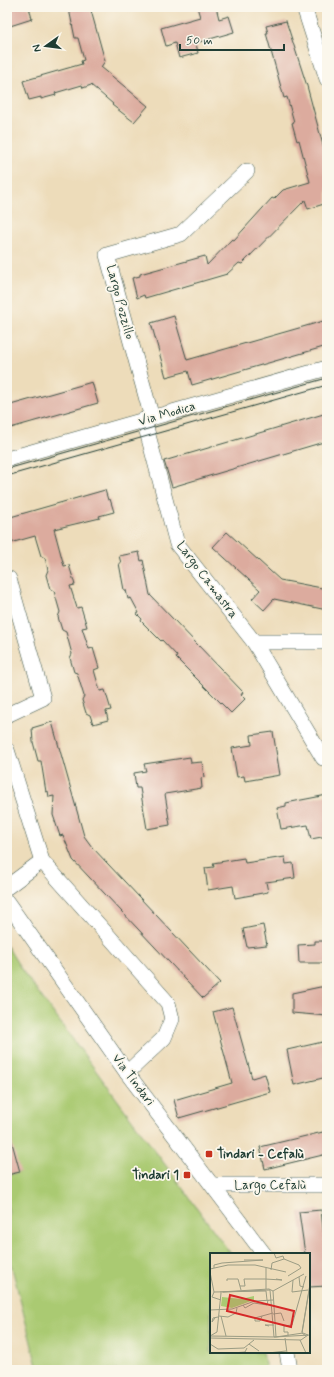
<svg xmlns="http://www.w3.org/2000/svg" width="334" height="1377" viewBox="0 0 334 1377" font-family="Mynerve,sans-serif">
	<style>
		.green { fill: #aaca72; stroke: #648453 }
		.building { fill: #dcab9e }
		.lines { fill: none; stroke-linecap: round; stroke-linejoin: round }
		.minor-casing { stroke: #3e5548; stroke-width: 16 }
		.minor { stroke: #fff; stroke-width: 15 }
		.tram { stroke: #1f3d34; stroke-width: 1 }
		.poi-dot { fill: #c8321e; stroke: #fbf7ec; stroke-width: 1.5 }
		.labels { text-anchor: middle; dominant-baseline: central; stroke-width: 3.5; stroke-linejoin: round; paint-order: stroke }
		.street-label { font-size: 13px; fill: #1f3d34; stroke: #fbf7ec }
		.poi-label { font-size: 13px; font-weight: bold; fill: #1f3d34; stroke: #fbf7ec; text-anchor: start }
		.inset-road { fill: none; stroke: #9b9c84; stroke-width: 1 }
		.view { fill: #d62828; fill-opacity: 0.15; stroke: #d62828; stroke-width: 2 }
		.inset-edge { fill: none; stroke: #1f3d34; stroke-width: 2 }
	</style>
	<rect width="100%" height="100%" fill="#fbf7ec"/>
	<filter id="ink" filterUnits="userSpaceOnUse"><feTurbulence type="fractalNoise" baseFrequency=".025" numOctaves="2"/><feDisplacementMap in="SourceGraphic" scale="8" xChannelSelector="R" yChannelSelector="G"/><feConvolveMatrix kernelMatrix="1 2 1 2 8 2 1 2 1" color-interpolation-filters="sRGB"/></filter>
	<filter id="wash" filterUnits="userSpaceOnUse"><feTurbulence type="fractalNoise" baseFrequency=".012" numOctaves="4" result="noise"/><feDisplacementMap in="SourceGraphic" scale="16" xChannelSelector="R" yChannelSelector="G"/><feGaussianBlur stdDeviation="0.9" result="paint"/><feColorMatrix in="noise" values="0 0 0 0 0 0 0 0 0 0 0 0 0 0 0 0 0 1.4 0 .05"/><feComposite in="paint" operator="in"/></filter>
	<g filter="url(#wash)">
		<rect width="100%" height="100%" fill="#eddcba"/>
		<polygon class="green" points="7,946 21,969 231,1254 211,1254 211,1352 263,1352 266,1370 38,1370 7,1248 7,1219 9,1213 7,1205 7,1175 19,1172 7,1151"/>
		<g id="blocks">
			<g class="building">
				<polygon points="7,7 29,7 32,19 7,27"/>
				<polygon points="77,7 90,7 105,61 101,67 148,106 134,122 112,105 113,104 91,85 83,88 82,85 55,93 56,95 41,99 41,97 29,100 23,81 82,64 81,61 84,60 78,38 75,38 69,9"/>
				<polygon points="197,7 216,7 219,19 229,16 234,32 196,43 198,53 179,58 175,43 166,46 161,28 200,17"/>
				<polygon points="286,21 307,86 327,160 327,203 308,209 305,200 242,264 239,263 227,274 145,298 144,295 137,298 132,278 140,276 140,274 205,256 207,265 232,239 234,240 272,198 274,199 283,190 310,182 299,140 297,141 292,123 294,122 287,97 284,98 266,33 268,33 266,26"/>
				<polygon points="174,316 187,360 327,320 327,346 192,385 188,371 166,377 151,323"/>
				<polygon points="92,382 98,403 7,429 7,406"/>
				<polygon points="327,413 327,441 172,487 164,461"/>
				<polygon points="105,490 108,500 110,499 114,512 99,516 100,518 54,529 64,566 69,565 75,585 70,586 77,608 81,607 87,627 82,628 89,649 93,648 99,668 94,670 100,691 105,690 111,710 106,711 108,720 93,724 90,715 86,713 82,700 84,696 77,673 74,672 70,658 72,654 66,632 62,630 58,617 60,612 54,591 50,589 46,575 48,570 45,558 41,556 35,536 7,544 7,518"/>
				<polygon points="227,532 280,580 327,589 327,610 274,599 264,610 252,599 260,590 213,547"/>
				<polygon points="139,552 141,561 143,560 150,595 243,692 241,695 245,699 231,713 176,658 177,656 162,640 161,641 141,621 142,619 137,614 139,613 131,598 128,599 126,590 124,590 119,563 121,563 119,556"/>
				<polygon points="52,722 84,836 92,847 220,983 203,998 73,860 63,835 60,836 53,815 54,796 49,797 48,791 46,792 41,761 38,761 33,742 32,728"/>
				<polygon points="273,732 280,775 245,781 244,776 237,777 232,748 252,745 251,735"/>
				<polygon points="190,757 191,763 202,762 204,777 201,778 202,788 165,794 170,825 147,829 140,788 136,788 134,773 146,771 144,764"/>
				<polygon points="327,795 327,836 311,839 308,825 281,829 277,808 286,806 286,803"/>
				<polygon points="285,857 286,864 293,863 295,878 266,882 268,892 235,898 233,886 208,890 205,868 214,867 213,863 244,858 245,863"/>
				<polygon points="263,925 267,945 247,947 243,929"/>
				<polygon points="315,941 327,941 327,963 299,963 298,945 315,944"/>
				<polygon points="320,987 327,987 327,1016 292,1013 292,993"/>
				<polygon points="232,1007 252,1078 265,1074 270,1092 179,1118 174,1100 232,1083 213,1012"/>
				<polygon points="327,1041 327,1077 294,1085 287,1050"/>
				<polygon points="327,1131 327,1154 265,1169 260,1147"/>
				<polygon points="7,1139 11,1139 20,1172 7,1175"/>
				<polygon points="321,1210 327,1265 327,1286 309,1287 309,1254 305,1254 299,1212"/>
			</g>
		</g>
	</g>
	<g filter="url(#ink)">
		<use href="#blocks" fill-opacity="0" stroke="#3e5548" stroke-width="1"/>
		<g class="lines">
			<g class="minor-casing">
				<g id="minor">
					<polyline points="304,7 327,79"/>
					<polyline points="152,418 107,255 181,234 247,171"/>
					<polyline points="144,420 177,544 254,642 323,758 327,758"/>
					<polyline points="7,459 327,368"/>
					<polyline points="7,579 9,579 43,698 7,715"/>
					<polyline points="254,642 327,642"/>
					<polyline points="7,750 42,861 168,1003 172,1019 164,1038 127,1073"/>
					<polyline points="7,887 42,861"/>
					<polyline points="7,902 127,1073 264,1254"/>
					<polyline points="213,1185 325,1185 327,1187"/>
					<polyline points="287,1352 290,1370"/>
				</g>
			</g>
			<use href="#minor" class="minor"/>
			<g class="tram">
				<polyline points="7,469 327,378"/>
				<polyline points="7,476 327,385"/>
			</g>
		</g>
	</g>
	<g class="poi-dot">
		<rect x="205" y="1150" width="8" height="8" rx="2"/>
		<rect x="183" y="1171" width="8" height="8" rx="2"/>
	</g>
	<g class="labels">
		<g class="street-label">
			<text transform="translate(120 302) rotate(75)">Largo Pozzillo</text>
			<text transform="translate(167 414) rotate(-16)">Via Modica</text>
			<text transform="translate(207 580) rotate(53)">Largo Camastra</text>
			<text transform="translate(133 1080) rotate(53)">Via Tindari</text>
			<text x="270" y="1185">Largo Cefalù</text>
		</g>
		<g class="poi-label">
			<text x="217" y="1154">Tindari - Cefalù</text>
			<text x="179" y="1175" text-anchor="end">Tindari 1</text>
		</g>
	</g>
	<g transform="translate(210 1253)">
		<rect width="100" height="100" fill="#eddcba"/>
		<path d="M44,43v4l-22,8 -11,-2 1,-9 19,2z" fill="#aaca72"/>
		<path class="inset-road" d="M74,6l15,6 2,3 -13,8M4,15v-3l8,-2 41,-3h-19M0,16l18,-4h27l31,7M61,17l1,-7 12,-4 -1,-3 -7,2 -2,-5M0,19l4,20M89,24l1,9 4,1M55,26l17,1 -6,-1M83,27l-1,12 16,-2M17,28v-2h11l3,11M30,33h5l-1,-7h21M56,36v-21M63,38l3,46M63,38l31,-17M4,39l52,-1 1,9M4,39l-2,5 9,3M10,39l49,-3 4,2M13,39l47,-2 4,47 36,-2M33,52l2,3 9,-5 13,2 1,-5M0,57l22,-1 23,-8 18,-1M63,61l8,-1 3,8M9,63l9,1 8,-4 1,-5M11,63l5,20M52,63l-7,2v3h5l2,-5 11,-3M5,65l-3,4 1,-4 5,-1M59,73l-4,-1h9M92,79l8,-48M0,83l7,-4 4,-39M0,83l66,1 27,-4 5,2 -7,5 -91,-2M78,83v-4h-4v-6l8,-1 14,-49M96,83l-4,-3 8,-48M75,85l2,15M90,87l6,13M0,91l8,5 26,-1 10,-8M39,91l10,7M22,100l13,-1 2,-4M58,100l18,-2"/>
		<path class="view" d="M20,42l64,16 -3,16 -64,-16z"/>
		<rect width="100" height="100" class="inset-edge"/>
	</g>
	<rect width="334" height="1377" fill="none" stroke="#fbf7ec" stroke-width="24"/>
	<g transform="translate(46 46) rotate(256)" stroke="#fbf7ec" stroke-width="3" paint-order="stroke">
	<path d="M0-3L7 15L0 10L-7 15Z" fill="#1f3d34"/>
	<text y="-6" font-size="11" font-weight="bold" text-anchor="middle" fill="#1f3d34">N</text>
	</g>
	<path d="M180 44v6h104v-6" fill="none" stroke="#1f3d34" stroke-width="2"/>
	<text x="186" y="44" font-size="12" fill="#1f3d34" stroke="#fbf7ec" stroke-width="3" paint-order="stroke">50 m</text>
</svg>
